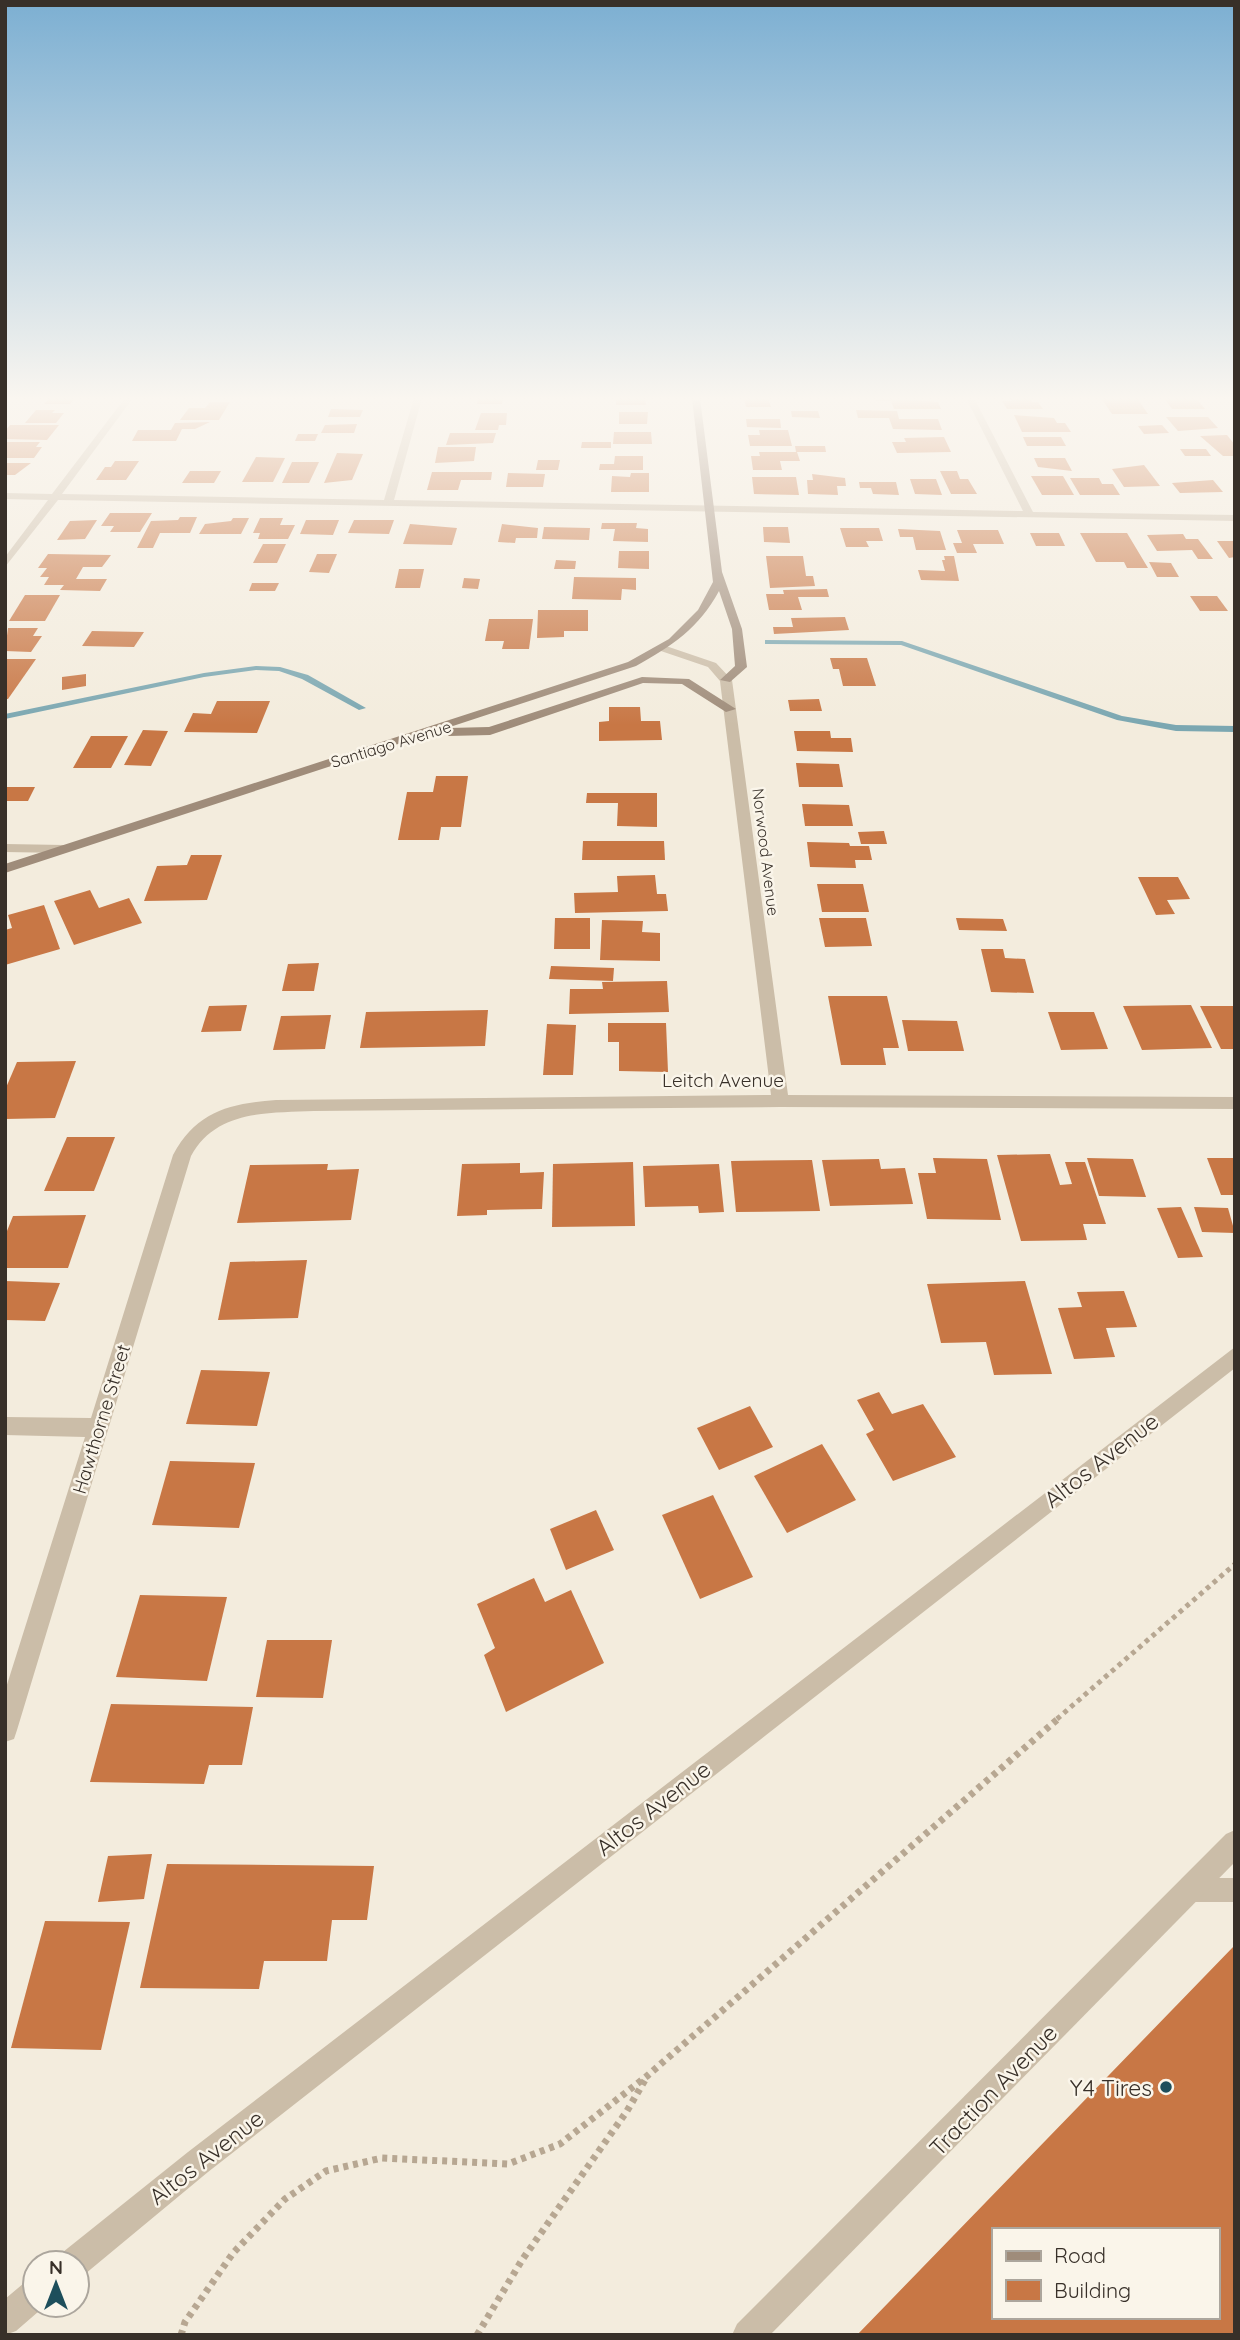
<svg xmlns="http://www.w3.org/2000/svg" width="1240" height="2340" viewBox="0 0 1240 2340" font-family="Quicksand,sans-serif">
	<style>
		.lines { fill: none; stroke-linecap: round; stroke-linejoin: round }
		.stream { fill: #7ba7b1; fill-rule: evenodd }
		.building { fill: #c87745; fill-rule: evenodd }
		.path-far1 { stroke: #b7a792; stroke-width: 5; stroke-dasharray: 4.5 4.5; stroke-linecap: butt }
		.path { stroke: #b7a792; stroke-width: 7; stroke-dasharray: 5 5; stroke-linecap: butt }
		.lane { fill: #cbbda8; fill-rule: evenodd }
		.street { fill: #cbbda8; fill-rule: evenodd }
		.secondary { fill: #9f8c7a; fill-rule: evenodd }
		.poi-dot { fill: #1d4e5b; stroke: #faf5ea; stroke-width: 2.5 }
		.labels { text-anchor: middle; dominant-baseline: central; stroke-width: 5; stroke-linejoin: round; paint-order: stroke }
		.far-street-label { font-size: 16px; fill: #383029; stroke: #faf5ea }
		.street-label { font-size: 19px; fill: #383029; stroke: #faf5ea }
		.near-street-label { font-size: 23px; fill: #383029; stroke: #faf5ea }
		.near-poi-label { font-size: 23px; fill: #383029; stroke: #faf5ea; text-anchor: end }
	</style>
	<rect width="100%" height="100%" fill="#f3ecdd"/>
	<g class="lines">
		<g class="stream">
			<polygon points="765,640 902,641 1122,716 1176,725 1235,726 1235,732 1176,731 1117,720 901,645 768,644 765,644"/>
			<polygon points="256,666 280,667 308,675 366,708 359,710 302,679 279,671 256,670 204,677 5,719 5,714 204,673"/>
		</g>
	</g>
	<g class="building">
		<polygon points="50,398 75,398 70,404 44,404"/>
		<polygon points="478,398 503,398 502,404 477,404"/>
		<polygon points="616,398 645,398 646,405 616,405"/>
		<polygon points="744,398 768,398 771,407 746,407"/>
		<polygon points="876,398 938,402 941,409 894,409 891,401 877,401"/>
		<polygon points="1010,398 1029,398 1032,402 1038,402 1043,409 1007,409 1002,401 1012,401"/>
		<polygon points="1101,398 1137,398 1148,414 1112,414"/>
		<polygon points="1164,398 1196,398 1205,409 1172,409"/>
		<polygon points="210,402 230,402 219,420 180,420 189,408 205,408"/>
		<polygon points="331,409 363,410 360,417 328,417"/>
		<polygon points="36,410 55,410 52,413 64,413 56,423 25,423"/>
		<polygon points="856,410 897,411 899,419 938,419 942,430 893,429 889,418 858,418"/>
		<polygon points="791,411 818,411 820,418 792,417"/>
		<polygon points="619,412 648,412 647,424 619,424"/>
		<polygon points="481,413 507,413 506,425 499,425 498,430 475,430"/>
		<polygon points="1014,415 1054,418 1057,423 1065,423 1071,432 1022,432"/>
		<polygon points="1166,417 1208,417 1218,428 1178,431"/>
		<polygon points="746,419 780,419 781,428 747,427"/>
		<polygon points="210,422 195,429 182,429 176,441 132,441 138,430 171,430 175,423"/>
		<polygon points="357,424 354,433 321,433 325,425"/>
		<polygon points="10,425 59,425 47,440 5,439 5,431"/>
		<polygon points="1162,425 1169,433 1144,434 1138,426"/>
		<polygon points="759,430 788,430 792,446 750,446 748,435 760,435"/>
		<polygon points="614,432 651,432 652,444 613,444"/>
		<polygon points="450,433 496,433 493,443 446,445"/>
		<polygon points="298,434 318,434 315,441 295,441"/>
		<polygon points="1227,435 1235,445 1235,456 1223,456 1200,436"/>
		<polygon points="944,437 951,452 897,453 892,442 906,442 904,438"/>
		<polygon points="1023,437 1061,437 1066,446 1027,446"/>
		<polygon points="5,442 40,442 36,447 42,447 34,458 5,458"/>
		<polygon points="582,442 611,442 611,448 581,448"/>
		<polygon points="795,446 825,446 826,452 797,452 800,461 780,461 782,470 753,470 751,456 760,456 759,452 796,452"/>
		<polygon points="438,447 476,447 474,461 435,463"/>
		<polygon points="1180,449 1206,449 1211,456 1185,456"/>
		<polygon points="337,453 363,454 352,480 324,483"/>
		<polygon points="615,456 643,456 643,470 599,470 600,464 614,464"/>
		<polygon points="256,457 285,458 273,482 242,482"/>
		<polygon points="1034,458 1065,458 1072,471 1038,467"/>
		<polygon points="538,460 560,460 558,470 536,470"/>
		<polygon points="115,461 139,461 126,480 96,480 105,467 111,467"/>
		<polygon points="292,462 319,462 309,483 282,483"/>
		<polygon points="5,463 31,463 15,475 5,475"/>
		<polygon points="1144,465 1160,486 1124,487 1112,469"/>
		<polygon points="190,471 221,471 214,483 182,483"/>
		<polygon points="940,471 957,471 960,479 968,479 977,494 951,494"/>
		<polygon points="432,472 492,472 491,480 461,480 458,490 427,490"/>
		<polygon points="508,473 545,474 543,487 506,487"/>
		<polygon points="631,473 649,473 649,492 611,492 612,476 630,477"/>
		<polygon points="812,474 845,478 846,486 837,486 838,495 808,494 807,480 813,480"/>
		<polygon points="1031,476 1063,476 1074,495 1042,495"/>
		<polygon points="752,477 796,477 799,495 754,494"/>
		<polygon points="1070,478 1099,478 1102,484 1113,484 1120,495 1080,495"/>
		<polygon points="910,479 936,479 942,495 915,494"/>
		<polygon points="1213,480 1223,492 1180,493 1172,483"/>
		<polygon points="859,482 896,482 899,495 873,494 871,488 860,488"/>
		<polygon points="110,513 152,513 140,532 110,532 114,526 101,526"/>
		<polygon points="180,517 197,517 190,533 160,533 153,548 137,548 151,521 178,520"/>
		<polygon points="233,518 249,518 241,534 199,534 205,524 231,521"/>
		<polygon points="260,518 283,518 280,525 295,525 288,539 258,539 260,533 253,533"/>
		<polygon points="97,520 85,539 57,540 70,521"/>
		<polygon points="306,520 339,520 333,535 300,534"/>
		<polygon points="354,520 394,520 389,534 348,533"/>
		<polygon points="602,523 637,523 636,528 648,529 648,542 613,541 615,529 601,529"/>
		<polygon points="410,524 457,528 452,545 403,544"/>
		<polygon points="502,524 538,528 537,538 516,538 515,543 498,542"/>
		<polygon points="544,527 590,528 589,540 542,539"/>
		<polygon points="763,527 788,527 790,543 764,542"/>
		<polygon points="840,528 879,528 883,541 866,541 869,547 846,547"/>
		<polygon points="898,529 940,531 946,550 916,550 913,537 900,537"/>
		<polygon points="957,530 998,530 1004,544 973,544 977,553 957,553 953,543 962,543"/>
		<polygon points="1030,533 1059,533 1065,546 1036,546"/>
		<polygon points="1080,533 1127,533 1148,568 1127,568 1124,562 1096,562"/>
		<polygon points="1183,534 1186,539 1198,539 1213,559 1198,559 1192,550 1157,551 1147,535"/>
		<polygon points="1217,541 1235,541 1235,557 1229,558"/>
		<polygon points="263,544 286,544 277,563 253,563"/>
		<polygon points="619,551 649,551 649,569 618,568"/>
		<polygon points="48,554 111,555 102,567 83,567 76,579 107,579 100,591 60,590 64,585 44,585 49,577 40,577 47,568 38,568"/>
		<polygon points="317,554 337,554 329,573 309,572"/>
		<polygon points="766,556 803,556 806,576 813,576 815,586 770,588"/>
		<polygon points="944,556 954,556 959,581 921,580 918,570 945,571 942,560 945,560"/>
		<polygon points="556,560 576,561 575,569 554,569"/>
		<polygon points="1149,562 1171,563 1179,577 1157,577"/>
		<polygon points="399,569 424,569 420,588 395,588"/>
		<polygon points="574,577 636,578 636,590 622,589 621,600 572,599"/>
		<polygon points="464,578 480,579 478,589 462,588"/>
		<polygon points="252,583 279,583 275,591 249,591"/>
		<polygon points="827,589 829,597 798,597 802,610 769,610 766,594 784,594 783,590"/>
		<polygon points="25,595 60,595 45,621 9,621"/>
		<polygon points="1190,596 1217,596 1228,611 1200,611"/>
		<polygon points="538,610 588,610 588,631 564,631 564,637 537,638"/>
		<polygon points="845,617 849,630 774,634 773,627 793,627 791,618"/>
		<polygon points="489,619 533,619 529,649 502,649 504,641 485,641"/>
		<polygon points="8,628 38,628 33,636 42,636 31,652 5,651"/>
		<polygon points="92,631 144,632 134,647 82,646"/>
		<polygon points="830,658 867,658 876,686 843,686 839,669 833,669"/>
		<polygon points="5,659 36,659 8,699 5,699"/>
		<polygon points="86,674 86,686 62,690 62,677"/>
		<polygon points="819,699 822,711 790,711 788,700"/>
		<polygon points="217,701 270,701 257,733 184,732 193,713 211,714"/>
		<polygon points="609,707 640,707 641,721 660,721 662,740 599,741 599,722 609,721"/>
		<polygon points="143,730 168,731 151,766 124,765"/>
		<polygon points="794,731 830,731 831,738 851,738 853,752 797,751"/>
		<polygon points="91,736 128,736 111,768 73,768"/>
		<polygon points="796,763 839,764 843,787 799,787"/>
		<polygon points="436,776 468,776 461,827 441,827 439,840 398,840 407,792 433,792"/>
		<polygon points="5,787 35,787 28,801 5,801"/>
		<polygon points="587,793 657,793 657,827 617,826 618,803 586,803"/>
		<polygon points="802,804 849,805 853,826 805,826"/>
		<polygon points="884,831 887,844 861,844 858,832"/>
		<polygon points="583,841 664,841 665,860 582,860"/>
		<polygon points="807,842 849,843 850,846 869,846 872,860 855,860 856,868 810,867"/>
		<polygon points="191,855 222,855 207,900 144,901 157,866 187,865"/>
		<polygon points="655,875 657,894 666,894 668,911 575,913 574,893 618,892 617,876"/>
		<polygon points="1138,877 1178,877 1190,899 1167,900 1175,914 1156,915"/>
		<polygon points="817,884 863,884 869,912 822,912"/>
		<polygon points="90,890 99,908 129,898 142,923 74,945 54,901"/>
		<polygon points="44,905 60,949 5,965 5,930 12,928 8,915"/>
		<polygon points="555,918 590,918 590,949 554,949"/>
		<polygon points="819,918 866,918 872,946 825,947"/>
		<polygon points="956,918 1003,919 1007,931 959,930"/>
		<polygon points="602,920 643,921 642,932 660,933 660,961 600,960"/>
		<polygon points="981,949 1003,949 1005,958 1025,959 1034,993 991,992"/>
		<polygon points="319,963 314,991 282,991 288,964"/>
		<polygon points="551,966 614,968 613,981 549,979"/>
		<polygon points="667,981 669,1012 569,1014 570,989 603,989 602,982"/>
		<polygon points="828,996 887,996 899,1048 883,1048 886,1065 841,1065"/>
		<polygon points="247,1005 241,1031 201,1032 209,1006"/>
		<polygon points="1191,1005 1212,1048 1142,1050 1123,1006"/>
		<polygon points="1200,1006 1235,1006 1235,1049 1221,1049"/>
		<polygon points="488,1010 485,1046 360,1048 366,1012"/>
		<polygon points="1048,1012 1094,1012 1108,1049 1061,1050"/>
		<polygon points="331,1015 325,1049 273,1050 281,1016"/>
		<polygon points="902,1020 957,1021 964,1051 908,1051"/>
		<polygon points="608,1023 666,1023 668,1072 619,1071 619,1042 608,1042"/>
		<polygon points="547,1024 576,1025 573,1075 543,1075"/>
		<polygon points="76,1061 55,1118 5,1119 5,1090 17,1062"/>
		<polygon points="67,1137 115,1137 94,1191 44,1191"/>
		<polygon points="1050,1154 1060,1185 1072,1184 1065,1162 1085,1162 1106,1224 1083,1224 1087,1240 1021,1241 997,1155"/>
		<polygon points="933,1158 987,1159 1001,1220 927,1219 918,1173 936,1173"/>
		<polygon points="1087,1158 1133,1159 1146,1197 1099,1196"/>
		<polygon points="1207,1158 1235,1158 1235,1195 1221,1195"/>
		<polygon points="879,1159 881,1169 905,1168 913,1204 830,1206 822,1160"/>
		<polygon points="812,1160 820,1211 736,1212 731,1161"/>
		<polygon points="633,1162 635,1226 552,1227 553,1164"/>
		<polygon points="520,1163 520,1173 544,1172 542,1209 487,1210 487,1215 457,1216 462,1164"/>
		<polygon points="328,1164 327,1170 359,1169 351,1220 237,1223 250,1165"/>
		<polygon points="719,1164 724,1212 699,1213 698,1206 645,1207 643,1166"/>
		<polygon points="1181,1207 1203,1257 1178,1258 1157,1208"/>
		<polygon points="1194,1207 1228,1208 1235,1233 1202,1232"/>
		<polygon points="86,1215 68,1268 5,1268 5,1236 13,1216"/>
		<polygon points="307,1260 298,1318 218,1320 230,1262"/>
		<polygon points="5,1281 60,1283 45,1321 5,1320"/>
		<polygon points="1025,1281 1052,1374 994,1375 986,1342 941,1343 927,1284"/>
		<polygon points="1124,1291 1137,1327 1106,1328 1115,1357 1074,1359 1058,1308 1082,1307 1077,1292"/>
		<polygon points="201,1370 270,1372 257,1426 186,1424"/>
		<polygon points="879,1392 892,1414 923,1404 956,1457 893,1481 866,1434 874,1430 857,1400"/>
		<polygon points="750,1406 773,1447 719,1470 697,1428"/>
		<polygon points="822,1444 856,1500 787,1533 754,1476"/>
		<polygon points="170,1461 255,1463 239,1528 152,1525"/>
		<polygon points="713,1495 753,1577 700,1599 662,1515"/>
		<polygon points="596,1510 614,1550 566,1570 550,1529"/>
		<polygon points="534,1578 545,1602 571,1590 604,1663 506,1712 484,1655 495,1648 477,1604"/>
		<polygon points="140,1595 227,1597 207,1681 116,1677"/>
		<polygon points="267,1640 332,1640 323,1698 256,1697"/>
		<polygon points="111,1704 253,1707 242,1765 209,1765 204,1784 90,1782"/>
		<polygon points="152,1854 144,1899 98,1902 108,1856"/>
		<polygon points="167,1864 374,1866 367,1920 332,1920 327,1961 264,1961 259,1989 140,1988"/>
		<polygon points="45,1921 130,1922 101,2050 11,2048"/>
		<path d="M1235,1945v390h-378zM993,2230h224v87h-224z"/>
	</g>
	<g class="lines">
		<polyline class="path-far1" points="1057,1719 1235,1564"/>
		<g class="path">
			<polyline points="181,2335 185,2322 233,2253 285,2199 326,2171 382,2158 508,2164 560,2144 647,2076 1059,1718"/>
			<polyline points="477,2335 522,2260 627,2111 645,2080"/>
		</g>
		<polygon class="lane" points="1188,1878 1235,1878 1235,1902 1188,1902 1180,1898 1176,1890 1180,1882"/>
		<g class="street">
			<polygon points="125,398 133,398 62,494 384,500 414,398 422,398 394,500 1023,511 966,398 974,398 1033,512 1235,515 1235,521 58,500 5,567 5,557 48,500 5,499 5,493 52,494"/>
			<path d="M658,646h8l50,17 16,17 56,415 447,2v12l-455,-2 -466,4c-46,2 -98,-1 -123,45l-174,574 -3,9 -9,3v-51l80,-254 -80,-2v-18l86,1 82,-263c24,-44 56,-51 103,-55l495,-5 -51,-414 -12,-14 -50,-17z"/>
			<polygon points="5,844 64,845 71,849 64,853 5,852"/>
			<polygon points="1235,1347 1235,1368 208,2172 85,2274 77,2277 77,2263 59,2263 63,2252 188,2152"/>
			<polygon points="1235,1830 1235,1862 770,2335 732,2335 737,2324 1226,1834"/>
			<polygon points="35,2278 35,2305 46,2305 16,2331 5,2335 5,2299 24,2283"/>
		</g>
		<g class="secondary">
			<path d="M692,398h8l22,174 20,57 5,38 -17,15 -10,-2 15,-14 -3,-37 -13,-38c-20,37 -47,55 -83,75l-631,207v-9l623,-202 41,-23 29,-29 15,-28z"/>
			<polygon points="642,677 689,679 736,709 726,712 682,684 643,683 490,735 449,736 443,732 449,728 489,727"/>
		</g>
	</g>
	<linearGradient id="sky" x2="0" y2="1"><stop stop-color="#7cafd2"/><stop offset="0.55" stop-color="#faf6f0"/><stop offset="1" stop-color="#faf6f0" stop-opacity="0"/></linearGradient>
	<rect width="1240" height="725" fill="url(#sky)"/>
	<circle class="poi-dot" cx="1166" cy="2087" r="7"/>
	<g class="labels">
		<g class="far-street-label">
			<text transform="translate(391 744) rotate(-17)">Santiago Avenue</text>
			<text transform="translate(766 852) rotate(83)">Norwood Avenue</text>
		</g>
		<g class="street-label">
			<text x="723" y="1080">Leitch Avenue</text>
			<text transform="translate(101 1419) rotate(-73)">Hawthorne Street</text>
		</g>
		<g class="near-street-label">
			<text transform="translate(1101 1460) rotate(-38)">Altos Avenue</text>
			<text transform="translate(653 1808) rotate(-38)">Altos Avenue</text>
			<text transform="translate(993 2090) rotate(-46)">Traction Avenue</text>
			<text transform="translate(206 2157) rotate(-38)">Altos Avenue</text>
		</g>
		<g class="near-poi-label">
			<text x="1152" y="2087">Y4 Tires</text>
		</g>
	</g>
	<rect width="1240" height="2340" fill="none" stroke="#383029" stroke-width="14"/>
	<rect x="992" y="2228" width="228" height="91" fill="#faf5ea" stroke="#aca69d" stroke-width="2"/>
	<rect x="1006" y="2251" width="35" height="10" fill="#9f8c7a" stroke="#aca69d" stroke-width="2"/>
	<text x="1054" y="2263" font-size="21" fill="#383029">Road</text>
	<rect x="1006" y="2280" width="35" height="21" fill="#c87745" stroke="#aca69d" stroke-width="2"/>
	<text x="1054" y="2298" font-size="21" fill="#383029">Building</text>
	<g transform="translate(56 2284)"><circle r="33" fill="#faf5ea" stroke="#aca69d" stroke-width="2"/>
	<path d="M0-5L12 26L0 18L-12 26Z" fill="#1d4e5b"/>
	<text y="-10" font-size="19" font-weight="bold" text-anchor="middle" fill="#383029">N</text>
	</g>
</svg>
